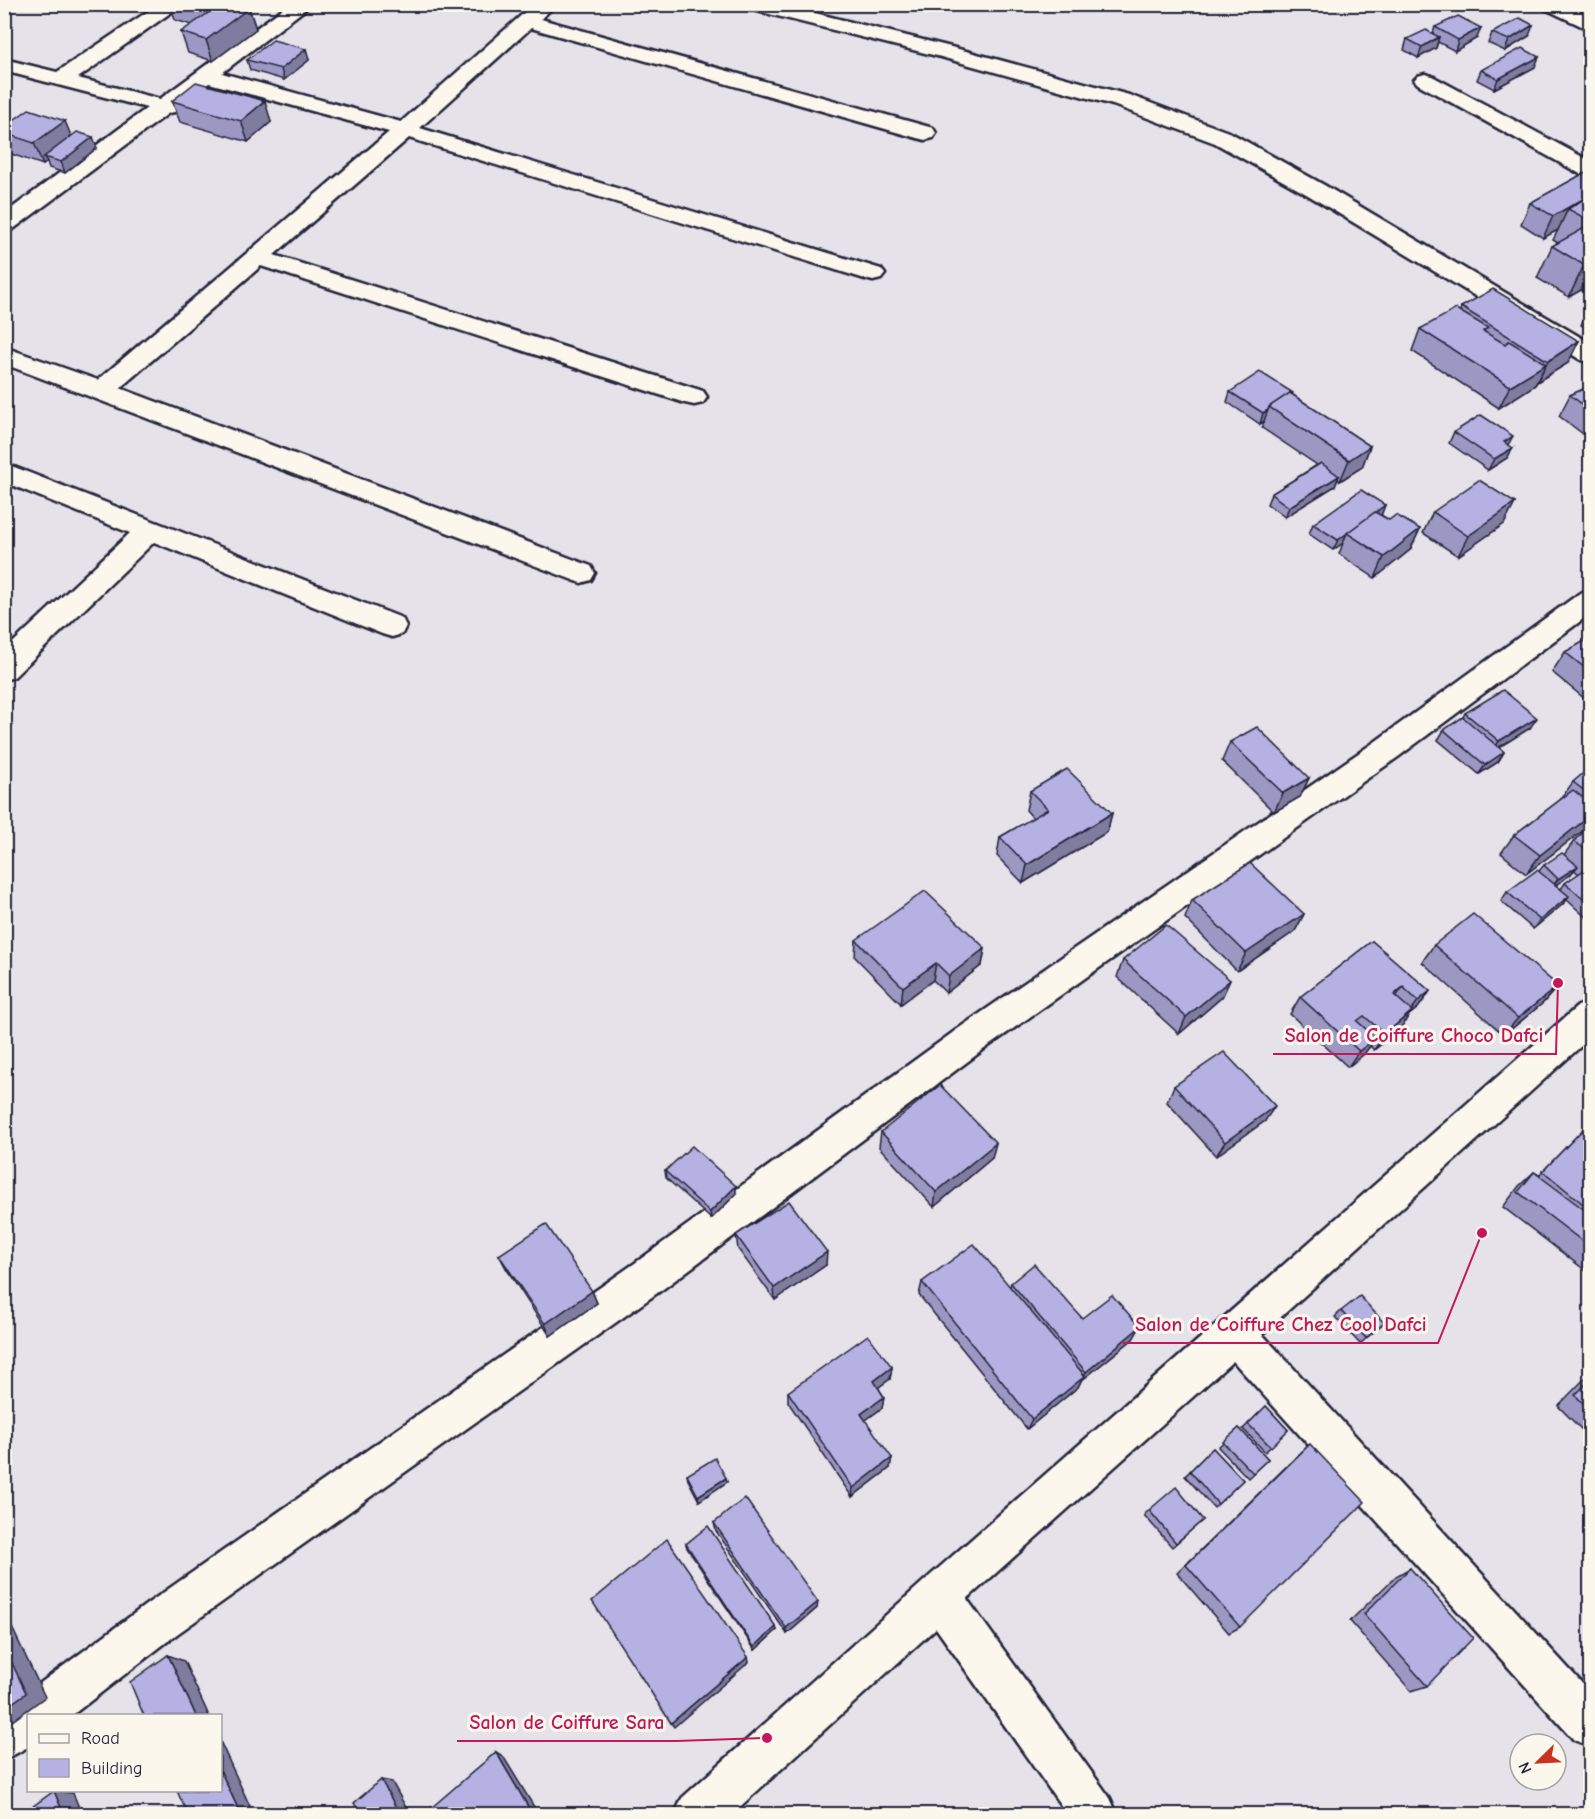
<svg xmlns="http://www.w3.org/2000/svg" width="1595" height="1819" viewBox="0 0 1595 1819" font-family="'Comic Neue',sans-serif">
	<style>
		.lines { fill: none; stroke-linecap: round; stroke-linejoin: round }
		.minor-casing { stroke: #22223b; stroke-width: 5 }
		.minor { fill: #fbf7ec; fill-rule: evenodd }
		.wall { fill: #9d98c3; stroke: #22223b; stroke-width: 1.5; fill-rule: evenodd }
		.shaded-wall { fill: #7f7c9f; stroke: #22223b; stroke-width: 1.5 }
		.building { fill: #b6b1e3; stroke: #22223b; stroke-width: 1.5 }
		.leader { fill: none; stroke: #c2185b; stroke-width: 2 }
		.callout-dot { fill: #c2185b; stroke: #fbf7ec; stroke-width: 2 }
		.callout-label { font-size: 20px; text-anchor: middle; font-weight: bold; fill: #c2185b; stroke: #fbf7ec; stroke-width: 6; stroke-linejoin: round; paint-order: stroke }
	</style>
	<rect width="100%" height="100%" fill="#e6e2e9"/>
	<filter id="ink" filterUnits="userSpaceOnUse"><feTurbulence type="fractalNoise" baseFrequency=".0167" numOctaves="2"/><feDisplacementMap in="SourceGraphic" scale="12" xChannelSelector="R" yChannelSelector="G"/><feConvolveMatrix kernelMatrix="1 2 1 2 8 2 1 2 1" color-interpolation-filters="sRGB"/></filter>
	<g filter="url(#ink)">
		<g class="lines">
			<g class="minor-casing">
				<g id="minor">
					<polygon points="159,4 183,4 78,78 160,99 289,4 312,4 222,73 401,122 534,4 556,4 541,19 933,128 936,133 933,138 925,140 917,138 531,28 420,128 881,269 885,274 881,279 873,281 865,279 409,138 274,255 703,391 707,397 703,403 694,405 685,403 261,266 120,388 591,566 595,573 591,580 581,583 4,364 4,347 98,380 389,132 209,83 177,107 175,112 169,113 12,230 4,232 4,214 147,108 4,71 4,59 57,72"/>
					<polygon points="742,4 779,4 955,48 1129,95 1231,133 1324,185 1590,343 1590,362 1581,360 1308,195 1215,143 1113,105 941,57 745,8"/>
					<polygon points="1540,4 1567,4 1590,16 1590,30 1543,8"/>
					<polygon points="1425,74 1432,76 1590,161 1590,177 1582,175 1418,84 1414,80 1418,76"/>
					<polygon points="4,463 402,618 406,626 402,634 392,637 382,634 154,542 14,677 4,680 4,651 130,533 4,482"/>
					<polygon points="1590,590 1590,614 1398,757 983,1050 663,1289 177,1634 71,1716 28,1716 28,1747 4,1760 4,1710 147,1604 635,1263 959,1028 1376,741 1580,593"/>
					<polygon points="1590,1002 1590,1038 1262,1334 1590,1692 1590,1746 1574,1740 1233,1361 967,1599 1110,1798 1117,1814 1067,1814 936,1628 732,1814 675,1814 682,1798 924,1581 1578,1006"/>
				</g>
			</g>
			<use href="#minor" class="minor"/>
		</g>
		<g class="wall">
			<polygon points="170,4 237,4 249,8 256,29 213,61 188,53 181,32 192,25 175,20"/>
			<polygon points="1435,27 1477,38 1455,51 1438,42 1436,48 1418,58 1404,50 1407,39 1433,33"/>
			<polygon points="1492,33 1529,36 1505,51 1488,43"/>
			<polygon points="306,49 309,60 284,80 250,70 247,60"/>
			<polygon points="1535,67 1494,89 1477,80 1481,70"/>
			<polygon points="172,101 271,122 248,142 180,122"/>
			<polygon points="4,127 71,136 97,148 65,173 49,168 47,162 43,165 8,153 4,145"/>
			<polygon points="1590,170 1590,295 1581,290 1569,297 1537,278 1552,246 1558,243 1553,240 1558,230 1543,238 1521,224 1530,203"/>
			<polygon points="1590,305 1590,331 1581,325"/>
			<polygon points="1461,307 1568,363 1537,382 1535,385 1499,408 1412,351 1420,329 1460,311"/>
			<polygon points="1590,386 1590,439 1559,416 1570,395"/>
			<polygon points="1230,392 1293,395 1370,446 1362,467 1340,481 1338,479 1335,486 1285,517 1267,504 1271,494 1317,465 1262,428 1264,421 1260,424 1227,402"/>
			<polygon points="1454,432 1513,448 1507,458 1488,470 1449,443"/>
			<polygon points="1515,503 1504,524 1458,556 1423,533 1433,512"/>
			<polygon points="1385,505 1381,515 1389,520 1420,529 1410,550 1375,578 1339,554 1343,543 1333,550 1309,534 1313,524"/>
			<polygon points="1590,638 1590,703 1552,672 1565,652"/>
			<polygon points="1465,713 1530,728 1499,747 1504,752 1498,762 1479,774 1438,740 1444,730 1463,717"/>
			<polygon points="1230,742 1309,778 1300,797 1274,812 1222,761"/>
			<polygon points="1590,772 1590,824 1589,823 1585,829 1526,874 1501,853 1514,835 1560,800 1573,782"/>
			<polygon points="1030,791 1112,813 1107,832 1023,883 997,856 1000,837 1033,818 1026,810"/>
			<path d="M1590,826v95l-23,-21 -5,5 -29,24 -32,-28 6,-9 32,-21 5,-6 20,-10 10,-14zM1574,870l5,4 -14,9 -4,6 -5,-4 14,-10z"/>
			<polygon points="1192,900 1304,914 1295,931 1237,971 1185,918"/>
			<polygon points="856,940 985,948 982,965 946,993 933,980 901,1004 855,957"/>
			<polygon points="1372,941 1430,991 1418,1008 1409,1015 1401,1028 1374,1050 1370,1046 1364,1054 1348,1067 1290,1014 1300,997"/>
			<polygon points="1434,945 1558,986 1543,1003 1504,1035 1422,962"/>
			<polygon points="1123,960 1230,980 1222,997 1179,1034 1117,977"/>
			<polygon points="1174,1086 1265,1121 1216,1156 1167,1102"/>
			<polygon points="1590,1122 1590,1205 1586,1210 1590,1214 1590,1274 1503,1207 1519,1186 1534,1172 1539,1175"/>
			<polygon points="881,1132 992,1158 934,1207 879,1147"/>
			<polygon points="665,1171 736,1194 711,1219 666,1178"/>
			<polygon points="736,1235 826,1265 775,1300 738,1249"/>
			<polygon points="499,1255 592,1291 597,1303 550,1336 506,1268"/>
			<polygon points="922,1282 1010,1286 1011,1283 1082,1318 1133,1339 1081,1381 1078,1387 1027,1429 919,1295"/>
			<polygon points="1341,1311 1377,1329 1360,1344 1335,1317"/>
			<polygon points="892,1367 890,1379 878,1387 884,1397 882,1408 865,1420 890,1468 852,1497 788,1402 788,1392"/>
			<polygon points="1590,1373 1590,1438 1558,1406"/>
			<polygon points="1266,1406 1288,1430 1265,1452 1243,1429"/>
			<polygon points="1239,1428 1268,1459 1248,1478 1218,1447"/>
			<polygon points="1310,1444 1240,1627 1229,1633 1177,1573 1299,1454"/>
			<polygon points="1213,1448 1243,1480 1214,1508 1185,1476"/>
			<polygon points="687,1475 726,1478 727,1482 699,1501 688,1480"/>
			<polygon points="1149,1510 1203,1520 1172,1547 1144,1515"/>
			<polygon points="714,1523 817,1608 787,1634 716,1531"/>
			<polygon points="686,1544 777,1630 755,1650 687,1548"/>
			<polygon points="1410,1568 1427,1686 1411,1691 1350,1621 1396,1576"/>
		</g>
		<g class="shaded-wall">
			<polygon points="249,8 256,29 213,61 206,40"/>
			<polygon points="1533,25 1529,36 1505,51 1509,40"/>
			<polygon points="1481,28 1477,38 1455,51 1458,40"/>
			<polygon points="1439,37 1436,48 1418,58 1422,47"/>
			<polygon points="306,49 309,60 284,80 281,69"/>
			<polygon points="1539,57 1535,67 1494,89 1498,79"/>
			<polygon points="4,79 11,95 4,100"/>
			<polygon points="265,101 271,122 248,142 241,121"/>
			<polygon points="65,121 74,143 44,157 47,162 43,165 34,143"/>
			<polygon points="93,137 97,148 65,173 61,162"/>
			<polygon points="1590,196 1568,209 1558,230 1543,238 1553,216"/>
			<polygon points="1590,261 1590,270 1581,290 1569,297 1584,265"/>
			<polygon points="1579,341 1568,363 1537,382 1548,361"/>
			<polygon points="1546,364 1535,385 1499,408 1510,386"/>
			<polygon points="1268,410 1264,421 1260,424 1263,413"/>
			<polygon points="1513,436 1507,447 1504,442"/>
			<polygon points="1370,446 1362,467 1340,481 1349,460"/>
			<polygon points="1513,448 1507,458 1488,470 1494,459"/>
			<polygon points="1339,476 1335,486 1285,517 1289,507"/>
			<polygon points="1515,503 1504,524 1458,556 1468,536"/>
			<polygon points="1385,505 1381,516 1347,533 1343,543 1333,550 1338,540"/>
			<polygon points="1420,529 1410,550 1375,578 1384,557"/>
			<polygon points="1537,718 1530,728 1493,751 1499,741"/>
			<polygon points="1504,752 1498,762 1479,774 1485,765"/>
			<polygon points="1309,778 1300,797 1274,812 1283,793"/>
			<polygon points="1112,813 1107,832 1023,883 1027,865"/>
			<polygon points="1590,816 1590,821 1585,829 1526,874 1540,855"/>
			<polygon points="1578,866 1570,875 1551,888 1558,879"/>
			<polygon points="1569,896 1562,905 1533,929 1540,920"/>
			<polygon points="1304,914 1295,931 1237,971 1246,953"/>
			<polygon points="985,948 982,965 946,993 949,976"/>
			<polygon points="936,963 933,980 901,1004 903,987"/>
			<polygon points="1230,980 1222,997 1179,1034 1186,1017"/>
			<polygon points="1558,986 1543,1003 1504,1035 1518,1018"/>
			<polygon points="1403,987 1391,1004 1394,995"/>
			<polygon points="1430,991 1418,1008 1409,1015 1401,1028 1374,1050 1385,1034 1409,1014 1418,1001"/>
			<polygon points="1376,1038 1364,1054 1348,1067 1359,1051"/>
			<polygon points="1275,1106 1265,1121 1216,1156 1225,1142"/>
			<polygon points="996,1143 992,1158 934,1207 936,1192"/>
			<polygon points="736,1186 736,1194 711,1219 710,1212"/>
			<polygon points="827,1252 826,1265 775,1300 774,1288"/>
			<polygon points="592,1291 597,1303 550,1336 545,1324"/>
			<polygon points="1140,1327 1133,1339 1081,1381 1078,1387 1027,1429 1032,1419 1083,1377 1086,1372"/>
			<polygon points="892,1367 890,1379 872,1392 874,1381"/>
			<polygon points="884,1397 882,1408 859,1425 861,1414"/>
			<polygon points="892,1458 890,1468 852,1497 853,1488"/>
			<polygon points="726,1478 727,1482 699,1501 698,1496"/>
			<polygon points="818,1602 817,1608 787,1634 786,1628"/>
			<polygon points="4,1616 7,1617 45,1697 4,1727"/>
			<polygon points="776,1627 777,1630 755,1650 754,1647"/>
			<polygon points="168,1655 184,1661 209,1716 196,1716"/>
			<polygon points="748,1657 749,1662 674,1727 671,1723"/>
			<polygon points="220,1741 254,1815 241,1815 220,1770"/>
			<polygon points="496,1752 503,1756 539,1815 533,1815"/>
			<polygon points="381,1780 392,1782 410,1815 400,1815"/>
			<polygon points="54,1791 73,1793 82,1815 64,1815"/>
		</g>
		<g class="building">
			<polygon points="188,4 237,4 249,8 206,40 181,32 211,11"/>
			<polygon points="1458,16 1481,28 1458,40 1435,27"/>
			<polygon points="1520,18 1533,25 1509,40 1492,33"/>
			<polygon points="1426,30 1439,37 1422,47 1407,39"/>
			<polygon points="273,40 306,49 281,69 247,60"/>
			<polygon points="1522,48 1539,57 1498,79 1481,70"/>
			<polygon points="196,82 265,101 241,121 172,101"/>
			<polygon points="29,109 65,121 34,143 4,133 4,127"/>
			<polygon points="77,132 93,137 61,162 44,157"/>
			<polygon points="1590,170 1590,195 1553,216 1530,203"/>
			<polygon points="1590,195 1590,221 1568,209"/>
			<polygon points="1590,225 1590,261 1584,265 1552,246"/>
			<polygon points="1493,289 1579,341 1548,361 1461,307"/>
			<polygon points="1456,309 1488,328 1483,331 1505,344 1509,341 1546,364 1510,386 1420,329"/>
			<polygon points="1260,372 1293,393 1292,394 1290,393 1269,407 1268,410 1263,413 1230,392"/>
			<polygon points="1590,386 1590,410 1570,395"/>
			<polygon points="1290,393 1370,446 1349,460 1269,407"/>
			<polygon points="1481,415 1513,436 1504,442 1513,448 1494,459 1454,432"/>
			<polygon points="1321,463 1339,476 1289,507 1271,494"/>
			<polygon points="1479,480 1515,503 1468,536 1433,512"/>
			<polygon points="1361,490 1385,505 1338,540 1313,524"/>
			<polygon points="1375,512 1389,520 1396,515 1420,529 1384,557 1347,533"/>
			<polygon points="1590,638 1590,672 1565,652"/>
			<polygon points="1503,690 1537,718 1499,741 1465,713"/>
			<polygon points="1463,717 1504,752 1485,765 1444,730"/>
			<polygon points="1257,727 1309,778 1283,793 1230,742"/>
			<polygon points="1067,769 1112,813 1027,865 1000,837 1048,809 1030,791"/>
			<polygon points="1587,770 1590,772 1590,795 1573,782"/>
			<polygon points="1573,790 1590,803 1590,816 1540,855 1514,835"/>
			<polygon points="1590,826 1590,853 1574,841"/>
			<polygon points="1562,853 1578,866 1558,879 1544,865"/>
			<polygon points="1250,863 1304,914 1246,953 1192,900"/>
			<polygon points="1537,870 1569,896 1540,920 1507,892"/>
			<polygon points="1584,870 1590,876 1590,905 1565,883"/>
			<polygon points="925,891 985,948 949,976 936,963 903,987 856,940"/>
			<polygon points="1473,914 1558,986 1518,1018 1434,945"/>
			<polygon points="1166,925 1230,980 1186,1017 1123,960"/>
			<polygon points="1372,941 1430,991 1418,1001 1403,987 1394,995 1412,1011 1385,1034 1364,1016 1357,1021 1376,1038 1359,1051 1300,997"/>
			<polygon points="1224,1052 1275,1106 1225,1142 1174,1086"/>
			<polygon points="940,1085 996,1143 936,1192 881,1132"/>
			<polygon points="1590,1122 1590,1205 1588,1208 1543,1171"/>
			<polygon points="692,1146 736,1186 710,1212 665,1171"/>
			<polygon points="1534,1172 1590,1214 1590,1247 1518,1192"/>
			<polygon points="789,1201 827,1252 774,1288 736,1235"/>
			<polygon points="546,1224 592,1291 545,1324 499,1255"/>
			<polygon points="974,1244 1085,1376 1032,1419 922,1282"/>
			<polygon points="1034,1264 1082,1318 1112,1295 1140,1327 1086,1372 1011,1283"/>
			<polygon points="1360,1296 1384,1323 1366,1338 1341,1311"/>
			<polygon points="868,1335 892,1367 874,1381 884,1397 861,1414 892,1458 853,1488 788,1392"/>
			<polygon points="1590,1380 1590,1410 1575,1395"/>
			<polygon points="1266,1406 1288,1430 1271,1447 1248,1424"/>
			<polygon points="1239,1428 1268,1459 1253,1473 1223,1442"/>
			<polygon points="1310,1444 1365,1502 1240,1627 1186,1565"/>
			<polygon points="1213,1448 1243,1480 1218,1504 1190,1471"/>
			<polygon points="715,1458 726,1478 698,1496 687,1475"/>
			<polygon points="1176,1487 1203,1520 1176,1543 1149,1510"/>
			<polygon points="745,1498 818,1602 786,1628 714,1523"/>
			<polygon points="708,1526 776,1627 754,1647 686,1544"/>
			<polygon points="667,1539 748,1657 671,1723 592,1601"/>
			<polygon points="1410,1568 1473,1638 1427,1686 1364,1614"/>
			<polygon points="4,1646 26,1693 4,1709"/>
			<polygon points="168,1655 196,1716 144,1716 130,1682"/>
			<polygon points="496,1752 533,1815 423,1815"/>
			<polygon points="220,1770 241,1815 188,1815 177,1791 220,1791"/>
			<polygon points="381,1780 400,1815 361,1815 354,1803"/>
			<polygon points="54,1791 64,1815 21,1815"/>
		</g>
	</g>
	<path class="leader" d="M1558 983L1556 1054H1273M1482 1233L1438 1343H1123M767 1738L676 1741H457"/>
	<g class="callout-dot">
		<circle cx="1558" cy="983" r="6"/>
		<circle cx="1482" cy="1233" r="6"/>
		<circle cx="767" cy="1738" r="6"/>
	</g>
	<g class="callout-label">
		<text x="1414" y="1042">Salon de Coiffure Choco Dafci</text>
		<text x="1281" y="1331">Salon de Coiffure Chez Cool Dafci</text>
		<text x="567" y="1729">Salon de Coiffure Sara</text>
	</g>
	<rect width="1595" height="1819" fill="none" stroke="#fbf7ec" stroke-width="24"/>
	<rect x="12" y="12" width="1571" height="1795" fill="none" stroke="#22223b" stroke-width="2" filter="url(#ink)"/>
	<rect x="27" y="1714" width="195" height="78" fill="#fbf7ec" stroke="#a4a2a5" stroke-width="1.5"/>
	<rect x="39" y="1734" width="30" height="9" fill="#fbf7ec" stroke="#a4a2a5" stroke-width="1.5"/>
	<text x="81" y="1744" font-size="18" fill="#22223b">Road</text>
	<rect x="39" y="1759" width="30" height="18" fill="#b6b1e3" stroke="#a4a2a5" stroke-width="1.5"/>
	<text x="81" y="1774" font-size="18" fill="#22223b">Building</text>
	<g transform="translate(1538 1762) rotate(246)"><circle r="28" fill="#fbf7ec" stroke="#a4a2a5" stroke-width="1.5"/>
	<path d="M0-4.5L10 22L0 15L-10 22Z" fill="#c8321e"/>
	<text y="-9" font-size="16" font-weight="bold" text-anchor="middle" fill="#22223b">N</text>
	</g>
</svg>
